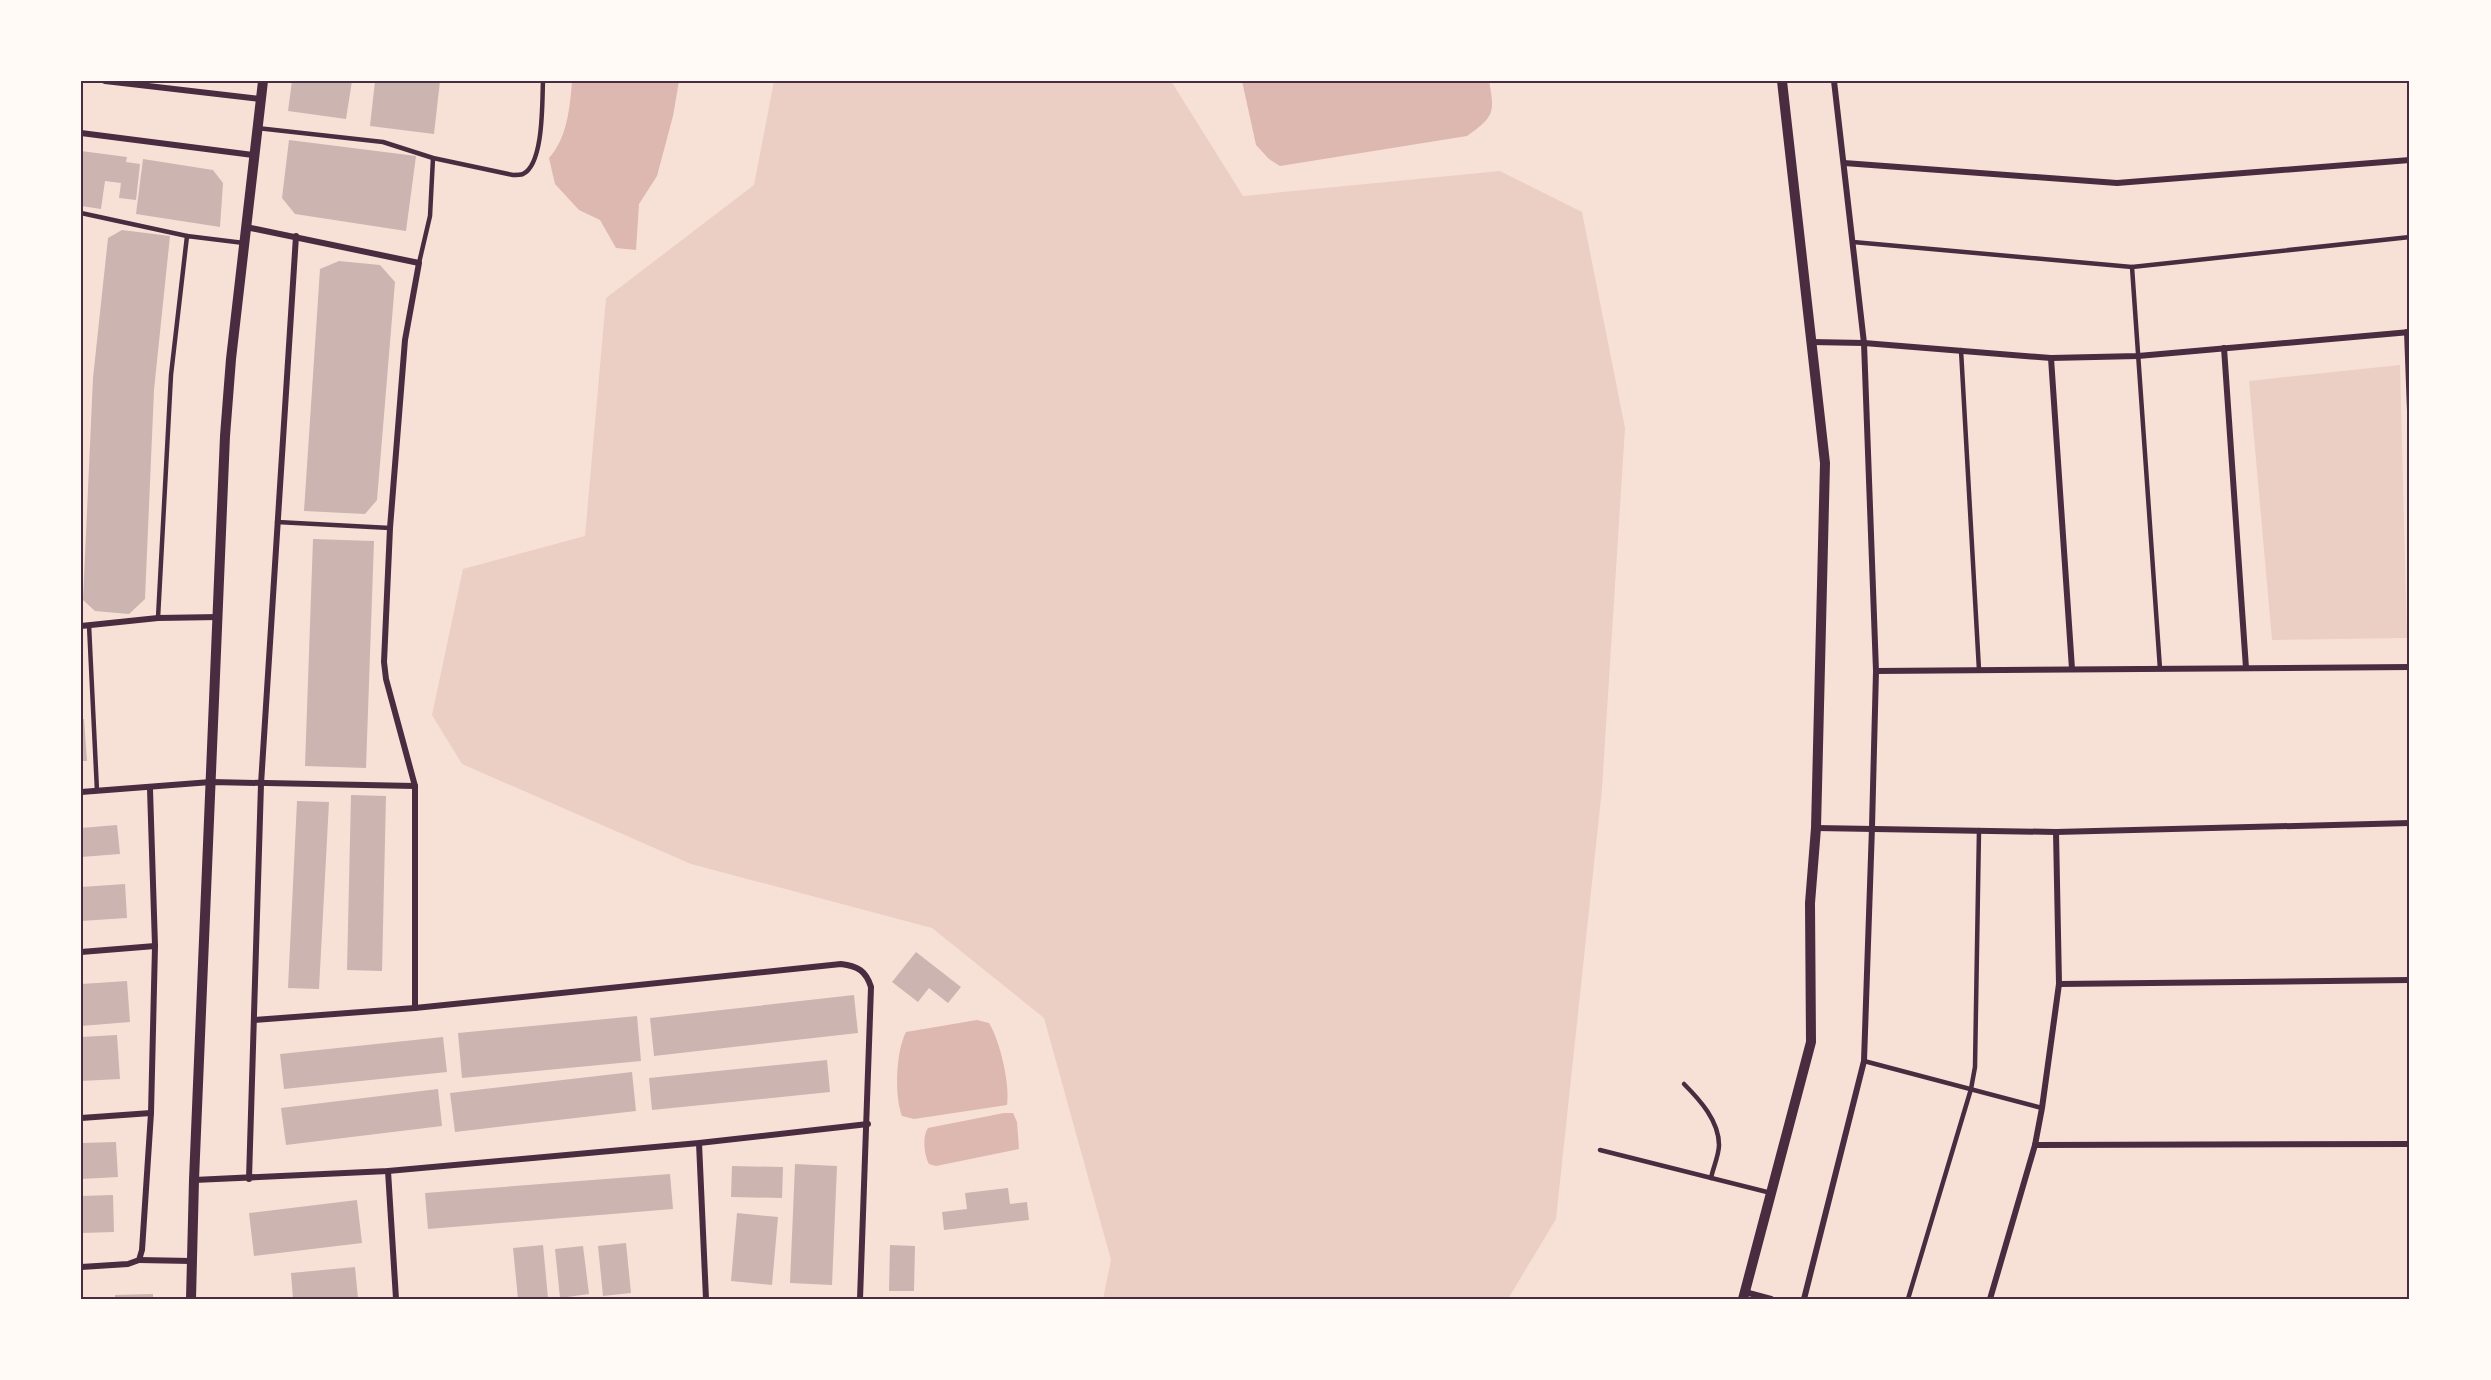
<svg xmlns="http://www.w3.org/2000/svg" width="2491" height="1380" viewBox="0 0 2491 1380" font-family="Inter,sans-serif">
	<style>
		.green { fill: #ebcfc5 }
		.water { fill: #dcb8b0 }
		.building { fill: #ccb4b1 }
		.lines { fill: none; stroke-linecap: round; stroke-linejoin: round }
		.service { stroke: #4a2c40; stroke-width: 4.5 }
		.minor { stroke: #4a2c40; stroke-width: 6 }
		.tertiary { stroke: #4a2c40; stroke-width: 10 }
		.neatline { fill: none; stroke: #4a2c40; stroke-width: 2 }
	</style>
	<rect width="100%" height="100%" fill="#f7e1d7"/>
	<g class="green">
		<polygon points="774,81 1171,81 1243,196 1500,171 1582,212 1625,428 1602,789 1556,1219 1508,1299 1103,1299 1111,1260 1044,1018 932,928 691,864 462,764 432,715 463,569 585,536 606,298 754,185"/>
		<polygon points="2400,365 2407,638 2272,640 2249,381"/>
	</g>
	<g class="water">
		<path d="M572,81h107l-6,35 -16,60 -18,28 -3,46 -20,-2 -16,-28 -21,-10 -24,-26 -6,-26c18,-19 21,-51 23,-77z"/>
		<path d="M1242,81h247c6,32 5,36 -22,55l-187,30 -11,-7 -13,-14z"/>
		<path d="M977,1020l12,3c11,18 21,61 18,82l-93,14 -12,-3c-8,-20 -6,-65 4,-84z"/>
		<path d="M1004,1113h9l4,9 2,27 -83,17 -7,-2c-5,-9 -7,-28 -1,-36z"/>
	</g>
	<g class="building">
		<polygon points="292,81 352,81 346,119 288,111"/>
		<polygon points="375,81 440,81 434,134 370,126"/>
		<polygon points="289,140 416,156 406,231 295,214 282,198"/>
		<polygon points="81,151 127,157 126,162 140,164 136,200 119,198 121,183 105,181 101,209 81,206"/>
		<polygon points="143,159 213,170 223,183 220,227 136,214"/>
		<polygon points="122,230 170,236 154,390 145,599 129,614 95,611 83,600 93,378 108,238"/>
		<polygon points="339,261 380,265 395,282 377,500 365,514 304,511 320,269"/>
		<polygon points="313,539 374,541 366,768 305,766"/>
		<polygon points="81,719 84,719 87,761 81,761"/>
		<polygon points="351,795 386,796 382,971 347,970"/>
		<polygon points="297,801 329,802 319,989 288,988"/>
		<polygon points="117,825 120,854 81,857 81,828"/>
		<polygon points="125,884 127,918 81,921 81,887"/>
		<polygon points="916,952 961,987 948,1003 929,988 918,1002 892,982"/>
		<polygon points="127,981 130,1022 81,1026 81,984"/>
		<polygon points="854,995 858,1033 654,1056 650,1018"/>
		<polygon points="637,1016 641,1061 462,1078 458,1033"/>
		<polygon points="117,1035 120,1079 81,1081 81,1037"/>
		<polygon points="443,1037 447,1072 284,1089 280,1054"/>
		<polygon points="827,1060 830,1092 652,1110 649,1078"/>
		<polygon points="632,1072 636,1111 455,1132 450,1093"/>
		<polygon points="438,1089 442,1126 286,1145 281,1108"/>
		<polygon points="116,1142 118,1177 81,1179 81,1143"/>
		<polygon points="795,1164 837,1166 832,1285 790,1283"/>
		<polygon points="732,1166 783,1167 782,1198 731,1197"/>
		<polygon points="670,1174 673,1209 428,1229 425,1193"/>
		<polygon points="1008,1188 1010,1204 1027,1202 1029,1220 944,1230 942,1212 967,1209 965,1193"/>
		<polygon points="113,1195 114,1232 81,1233 81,1196"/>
		<polygon points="357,1200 362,1243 254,1256 249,1213"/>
		<polygon points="737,1213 778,1217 772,1285 731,1281"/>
		<polygon points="626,1243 631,1293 603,1296 598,1246"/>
		<polygon points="543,1245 548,1298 518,1299 513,1248"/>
		<polygon points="890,1245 915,1246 914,1291 889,1291"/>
		<polygon points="583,1246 589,1294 560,1298 555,1249"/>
		<polygon points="355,1267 358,1299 293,1299 291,1273"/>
		<polygon points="153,1294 153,1299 115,1299 115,1295"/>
	</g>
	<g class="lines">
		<g class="service">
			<path d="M257,128l126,14 50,16 80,17c3,0 7,0 10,-1 21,-10 19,-73 20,-93"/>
			<polyline points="81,213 187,236"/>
			<polyline points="1853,242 2132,267 2410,237"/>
			<polyline points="419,263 430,216 433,158"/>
			<polyline points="2132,267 2160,669"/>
			<polyline points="1961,350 1979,670"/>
			<polyline points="277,522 390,528"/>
			<polyline points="158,618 171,375 187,236 244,243"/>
			<polyline points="89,625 97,791"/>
			<polyline points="1864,1061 2042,1108"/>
			<path d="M1684,1084c16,16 35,37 35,61 0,10 -6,23 -8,33"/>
			<polyline points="1600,1150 1771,1193"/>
			<polyline points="1908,1299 1971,1089 1975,1067 1979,830"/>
		</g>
		<g class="minor">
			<polyline points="105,81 260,99"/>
			<polyline points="81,133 253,155"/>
			<polyline points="1844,163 2117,183 2410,160"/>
			<polyline points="246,227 419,263 405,340 390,528 384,662 386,679 415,786 415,1008"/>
			<polyline points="2407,332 2410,411"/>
			<polyline points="1811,342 1864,343 2051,358 2138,356 2410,332"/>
			<polyline points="2224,348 2246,668"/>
			<polyline points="2051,358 2072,669"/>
			<polyline points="81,626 158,618 218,617"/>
			<polyline points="1876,671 2410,667"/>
			<polyline points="81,792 211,782 415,786"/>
			<polyline points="1816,828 2056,832 2410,823"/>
			<polyline points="81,952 155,946"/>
			<polyline points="2059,984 2410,980"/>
			<path d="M254,1020l161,-12 426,-44c17,2 25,7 30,23l-11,312"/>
			<polyline points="81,1118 151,1113"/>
			<polyline points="699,1143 706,1299"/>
			<polyline points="2035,1145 2410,1144"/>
			<polyline points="388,1171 396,1299"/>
			<polyline points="249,1179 261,784 296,236"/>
			<polyline points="194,1180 388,1171 699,1143 868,1124"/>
			<polyline points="139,1260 191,1261"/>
			<polyline points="81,1267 128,1264 139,1260 142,1250 151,1113 155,946 150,789"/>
			<polyline points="1745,1292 1771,1299"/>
			<polyline points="1804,1299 1864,1061 1872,827 1876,671 1864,343 1834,81"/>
			<polyline points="1990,1299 2035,1145 2042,1108 2059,984 2056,832"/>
		</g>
		<g class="tertiary">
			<polyline points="191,1299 194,1180 225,436 231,359 263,81"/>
			<polyline points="1743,1299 1811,1042 1810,903 1816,828 1825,463 1782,81"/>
		</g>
	</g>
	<rect width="2491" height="1380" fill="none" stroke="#fffaf5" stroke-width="165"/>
	<rect x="82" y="82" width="2326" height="1216" class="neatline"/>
</svg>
